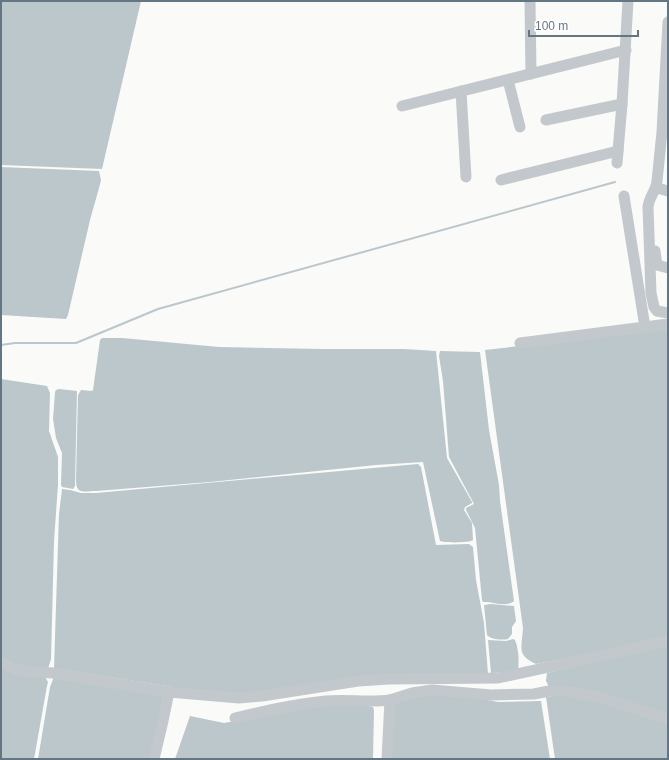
<svg xmlns="http://www.w3.org/2000/svg" width="669" height="760" viewBox="0 0 669 760" font-family="Arial,sans-serif">
	<style>
		.water { fill: #bbc7cb }
		.lines { fill: none; stroke-linecap: round; stroke-linejoin: round }
		.stream { stroke: #bbc7cb; stroke-width: 2 }
		.minor { stroke: #c3c8cc; stroke-width: 11 }
	</style>
	<rect width="100%" height="100%" fill="#fafaf8"/>
	<g class="water">
		<polygon points="1,1 141,1 102,169 1,165"/>
		<polygon points="1,167 99,171 101,180 99,188 90,220 68,315 66,319 1,315"/>
		<path d="M668,329v310l-132,25c-20,-9 -14,-16 -13,-36l-38,-278z"/>
		<path d="M102,338h20l97,9 104,2h81l32,2 11,107 25,44v1l-7,4 -1,3 8,13 1,17c-3,3 -29,3 -33,1l-17,-79 -47,3 -166,17 -114,9c-12,0 -20,4 -20,-11l2,-85 3,-5 11,1 1,-1 7,-50z"/>
		<path d="M440,351l40,1 9,78 10,55 1,16 14,100c-8,7 -21,0 -31,1l-1,-2 -7,-72 -9,-18v-2l8,-4 -25,-47 -6,-76 -4,-25z"/>
		<polygon points="1,379 47,386 50,393 49,431 58,457 58,485 54,541 51,659 48,669 45,670 1,662"/>
		<polygon points="59,389 77,391 75,486 73,489 62,487 61,485 62,453 56,438 53,419 55,392 56,390"/>
		<polygon points="418,464 421,467 436,545 469,544 473,547 476,580 484,623 488,674 409,678 247,699 54,668 59,514 62,489 70,490 81,493 96,493"/>
		<path d="M491,604l23,2 2,15 -4,6v7l-4,5c-7,1 -16,1 -21,-4l-3,-30z"/>
		<path d="M513,639l2,1c4,10 4,21 3,32l-27,1 -3,-33 18,1z"/>
		<polygon points="668,643 668,714 549,687 546,681 547,673"/>
		<polygon points="1,667 45,677 48,682 47,686 34,759 1,759"/>
		<polygon points="54,677 162,696 164,698 152,759 38,759 50,687"/>
		<polygon points="420,693 457,694 498,702 541,701 550,759 389,759 391,704"/>
		<polygon points="572,693 668,718 668,759 555,759 546,697"/>
		<polygon points="314,706 368,706 373,707 374,710 373,759 175,759 190,716 224,723"/>
	</g>
	<g class="lines">
		<polyline class="stream" points="1,345 15,343 76,343 158,309 615,182"/>
		<g class="minor">
			<polyline points="530,1 531,74"/>
			<path d="M668,22l-6,110 -5,49c-1,10 -8,16 -9,26l3,86 3,14 3,4 11,2"/>
			<polyline points="508,80 520,127"/>
			<polyline points="461,91 466,177"/>
			<polyline points="402,106 626,50"/>
			<polyline points="546,120 622,104"/>
			<polyline points="617,163 622,104 628,1"/>
			<polyline points="501,180 618,151"/>
			<polyline points="657,188 668,191"/>
			<polyline points="624,196 645,327"/>
			<polyline points="655,251 657,265 668,268"/>
			<polyline points="520,343 668,324"/>
			<polyline points="1,662 14,669 22,671 53,673 169,692 239,698 262,696 358,681 389,679 498,678 668,641"/>
			<path d="M235,718c30,-7 60,-14 91,-17 21,-2 43,2 64,-1"/>
			<polyline points="154,759 163,721 169,692"/>
			<polyline points="387,759 390,700 412,693 432,690 491,695 534,694 549,691 565,691 598,697 668,719"/>
		</g>
	</g>
	<rect width="669" height="760" fill="none" stroke="#657683" stroke-width="4"/>
	<path d="M529 30v6h109v-6" fill="none" stroke="#657683" stroke-width="2"/>
	<text x="535" y="30" font-size="12" fill="#657683" stroke="#ffffff" stroke-width="3" paint-order="stroke">100 m</text>
</svg>
